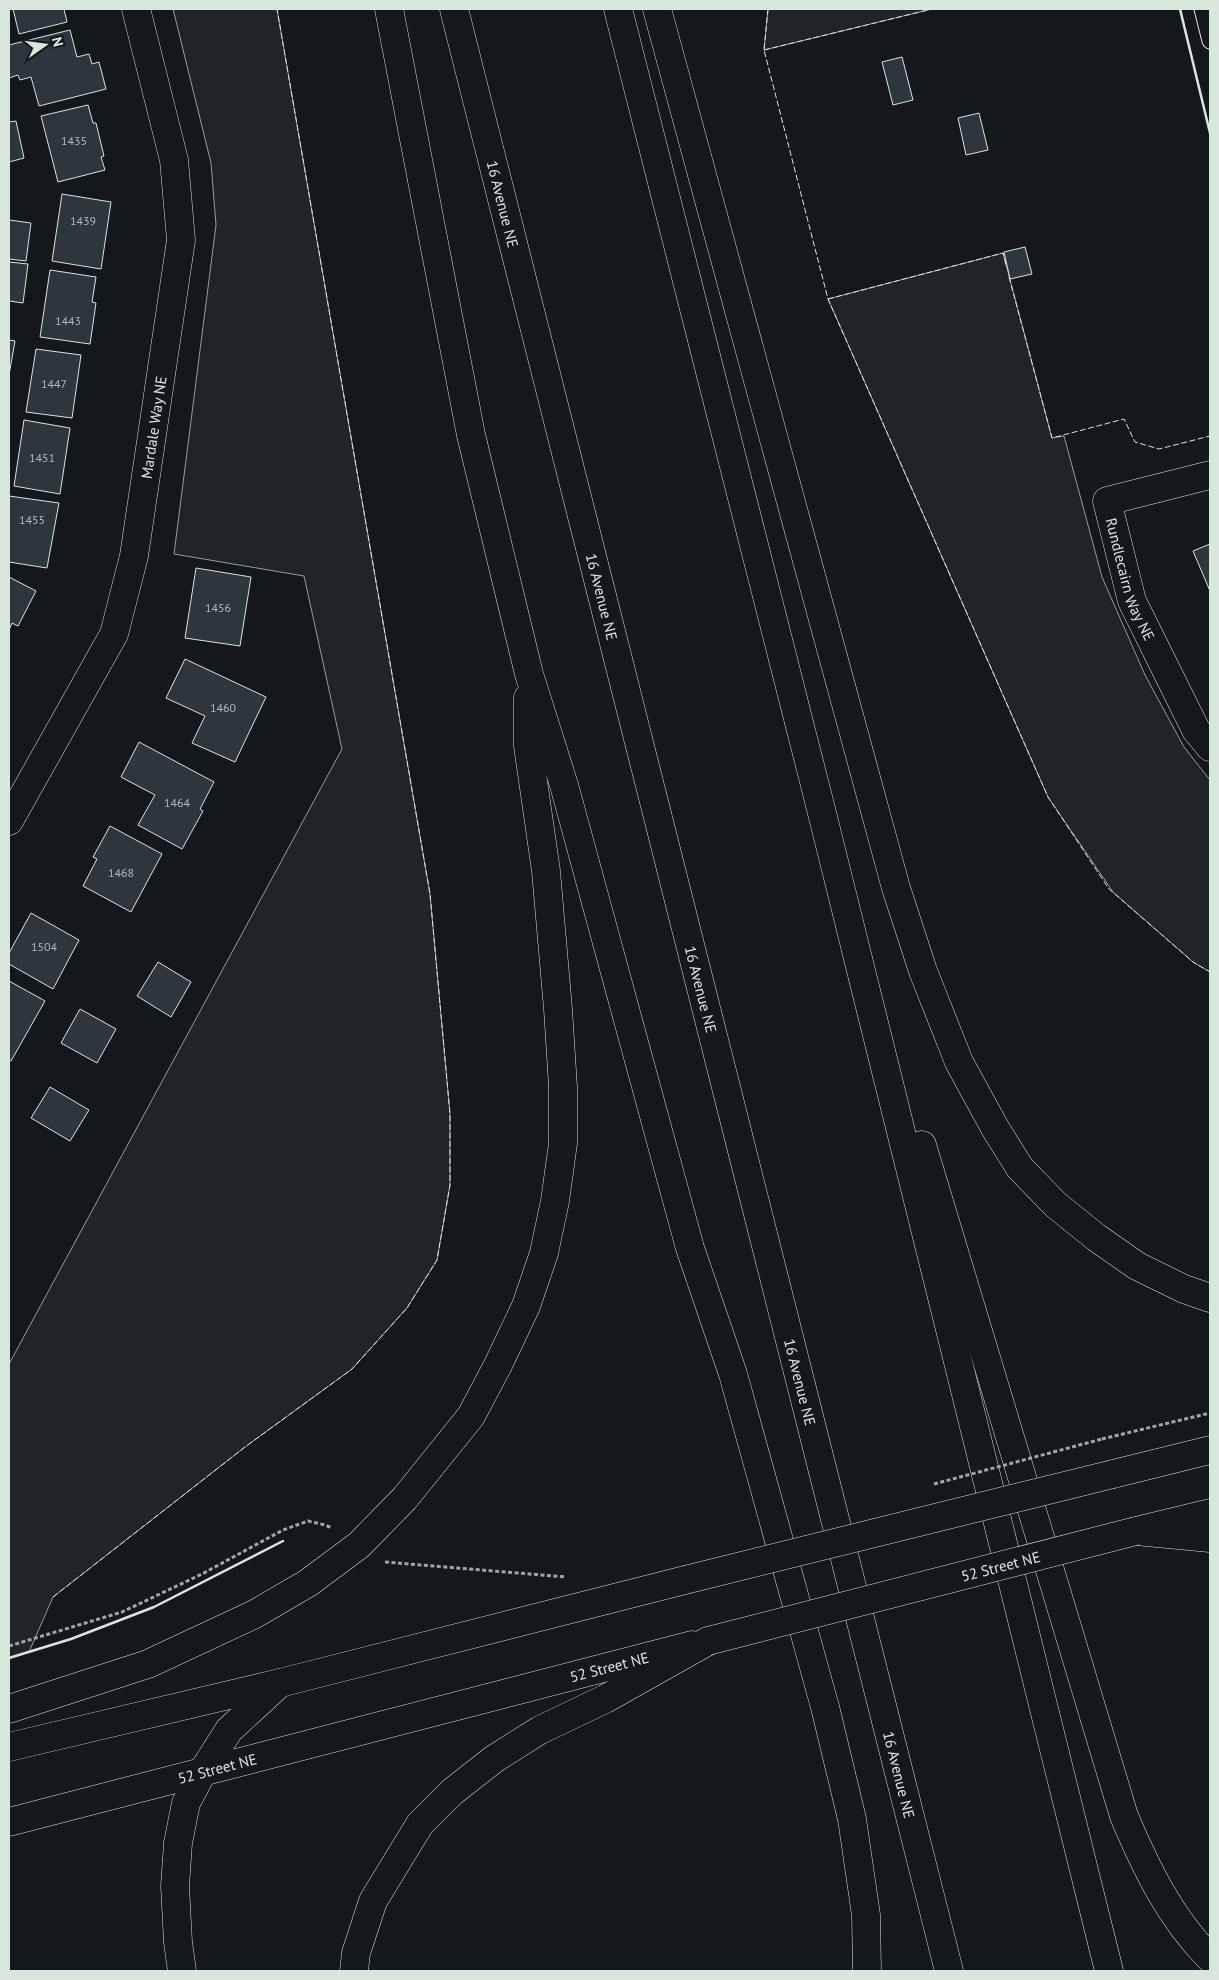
<svg xmlns="http://www.w3.org/2000/svg" width="1219" height="1980" viewBox="0 0 1219 1980" font-family="'PT Sans',sans-serif">
	<style>
		.green { fill: #202428; stroke: #939e99 }
		.building { fill: #2c363c; stroke: #d8e6dc }
		.lines { fill: none; stroke-linecap: round; stroke-linejoin: round }
		.lane-casing { stroke: #d8e6dc; stroke-width: 17 }
		.street-casing { stroke: #d8e6dc; stroke-width: 29 }
		.secondary-casing { stroke: #d8e6dc; stroke-width: 29 }
		.highway-casing { stroke: #d8e6dc; stroke-width: 29 }
		.path { stroke: #9da8a2; stroke-width: 3; stroke-dasharray: 4 2.5; stroke-linecap: butt }
		.lane { stroke: #14181c; stroke-width: 15 }
		.street { stroke: #14181c; stroke-width: 28 }
		.secondary { stroke: #14181c; stroke-width: 28 }
		.highway { stroke: #14181c; stroke-width: 28 }
		.secondary-bridge-casing { stroke: #d8e6dc; stroke-width: 29; stroke-linecap: butt }
		.path-bridge { stroke: #9da8a2; stroke-width: 3; stroke-dasharray: 4 2.5; stroke-linecap: butt }
		.secondary-bridge { stroke: #14181c; stroke-width: 28 }
		.fence { stroke: #d8e6dc; stroke-width: 1; stroke-dasharray: 6 2.5; stroke-linecap: butt }
		.wall { stroke: #d8e6dc; stroke-width: 2.5 }
		.labels { text-anchor: middle; dominant-baseline: central; stroke-width: 4; stroke-linejoin: round; paint-order: stroke }
		.number-label { font-size: 12px; fill: #adbab4 }
		.street-label { font-size: 15px; fill: #d8e6dc; stroke: #14181c }
	</style>
	<rect width="100%" height="100%" fill="#14181c"/>
	<g class="green">
		<polygon points="173,9 277,9 430,894 450,1114 450,1185 437,1260 407,1308 352,1369 245,1447 53,1597 29,1652 9,1658 9,1364 342,749 304,576 174,554 216,225 211,163"/>
		<polygon points="768,9 932,9 764,50"/>
		<polygon points="1003,253 1052,438 1064,436 1102,577 1145,675 1184,747 1210,780 1210,972 1193,962 1113,892 1048,797 828,299"/>
	</g>
	<g class="building">
		<polygon points="13,9 64,9 67,22 19,34"/>
		<polygon points="70,30 77,57 89,54 92,64 99,62 106,89 39,106 31,77 20,80 18,75 9,78 9,45"/>
		<polygon points="902,57 913,100 893,105 882,62"/>
		<polygon points="88,105 93,123 96,123 104,156 101,157 105,170 58,182 41,116"/>
		<polygon points="979,113 988,150 966,155 958,118"/>
		<polygon points="16,121 24,158 9,162 9,122"/>
		<polygon points="62,194 111,202 101,269 52,261"/>
		<polygon points="9,220 31,223 26,261 9,259"/>
		<polygon points="1025,247 1032,274 1010,279 1004,252"/>
		<polygon points="9,262 28,264 23,303 9,301"/>
		<polygon points="50,270 96,277 92,302 96,303 90,344 40,337"/>
		<polygon points="9,340 15,341 9,375"/>
		<polygon points="36,349 81,355 72,418 26,412"/>
		<polygon points="24,420 70,428 60,494 14,486"/>
		<polygon points="9,496 59,503 47,568 9,562"/>
		<polygon points="1210,544 1210,591 1193,551"/>
		<polygon points="196,568 251,577 240,646 185,638"/>
		<polygon points="9,577 36,591 18,626 12,623 9,630"/>
		<polygon points="185,659 266,697 235,762 192,743 205,716 166,698"/>
		<polygon points="139,742 214,782 200,809 203,811 182,849 138,825 155,795 121,777"/>
		<polygon points="110,826 162,854 131,912 83,886 97,859 93,857"/>
		<polygon points="31,913 79,940 53,989 9,964 9,953"/>
		<polygon points="158,962 191,982 171,1017 137,996"/>
		<polygon points="9,981 45,1001 11,1061 9,1060"/>
		<polygon points="80,1009 116,1029 97,1063 61,1043"/>
		<polygon points="50,1087 89,1110 70,1141 31,1118"/>
	</g>
	<g class="lines">
		<g class="lane-casing">
			<polyline id="lane" points="1202,9 1210,41"/>
		</g>
		<g class="street-casing">
			<g id="street">
				<path id="s1" d="M1210,475l-103,26 25,100 64,129 14,17"/>
				<path id="s2" d="M9,821l105,-187 20,-78 47,-316 -7,-80 -38,-151"/>
			</g>
		</g>
		<g class="secondary-casing">
			<g id="secondary">
				<polyline points="1113,1474 1210,1450"/>
				<polyline points="1140,1530 1210,1513"/>
				<polyline points="9,1747 280,1683 685,1580"/>
				<path id="s3" d="M9,1822l683,-177"/>
			</g>
		</g>
		<g class="highway-casing">
			<g id="highway">
				<polyline points="389,9 471,435 529,674 564,785 690,1248 733,1374 825,1707 852,1819 866,1915 867,1971"/>
				<path id="s4" d="M454,9l495,1962"/>
				<polyline points="618,9 821,809 1109,1971"/>
				<polyline points="657,9 896,888 923,971 959,1062 995,1128 1020,1168 1056,1205 1097,1238 1137,1266 1184,1289 1210,1298"/>
				<path d="M922,1145l202,671c22,52 46,102 86,142"/>
				<polyline points="1136,1531 1210,1538"/>
				<polyline points="9,1709 148,1664 255,1614 308,1583 359,1545 405,1498 471,1416 498,1365 526,1306 544,1253 555,1201 563,1143 563,1087 558,1009 546,871 528,746 528,698"/>
				<polyline points="182,1971 178,1942 175,1886 178,1843 186,1803 203,1771 229,1730 280,1683"/>
				<polyline points="354,1971 356,1953 373,1901 420,1824 452,1792 494,1759 540,1730 605,1699 708,1641"/>
			</g>
		</g>
		<g class="path">
			<polyline points="1102,1439 1210,1413"/>
			<polyline points="385,1562 566,1577"/>
			<polyline points="9,1646 122,1612 202,1574 283,1530 308,1521 325,1525 332,1528"/>
		</g>
		<use href="#lane" class="lane"/>
		<use href="#street" class="street"/>
		<use href="#secondary" class="secondary"/>
		<use href="#highway" class="highway"/>
		<g class="secondary-bridge-casing">
			<g id="secondary-bridge">
				<polyline points="685,1580 1113,1474"/>
				<path id="s5" d="M708,1641l428,-110"/>
			</g>
		</g>
		<polyline class="path-bridge" points="934,1484 1102,1439"/>
		<use href="#secondary-bridge" class="secondary-bridge"/>
		<g class="fence">
			<polyline points="768,9 764,50 828,299 1048,797 1109,889 1193,962 1210,972"/>
			<polyline points="764,50 932,9"/>
			<polyline points="1009,277 1052,438 1124,419 1135,442 1159,449 1210,436"/>
			<polyline points="828,299 1003,253 1006,265"/>
			<polyline points="53,1597 245,1447 352,1369 407,1308 437,1260 450,1185 450,1114 430,894 277,9"/>
		</g>
		<g class="wall">
			<polyline points="1180,9 1210,133"/>
			<polyline points="9,1658 71,1639 154,1607 283,1541"/>
		</g>
	</g>
	<g class="labels">
		<g class="number-label">
			<text x="74" y="140">1435</text>
			<text x="83" y="220">1439</text>
			<text x="68" y="320">1443</text>
			<text x="54" y="383">1447</text>
			<text x="42" y="457">1451</text>
			<text x="32" y="519">1455</text>
			<text x="218" y="607">1456</text>
			<text x="223" y="707">1460</text>
			<text x="177" y="802">1464</text>
			<text x="121" y="872">1468</text>
			<text x="44" y="946">1504</text>
		</g>
		<g class="street-label">
			<text stroke="none"><textPath href="#s4" startOffset="201">16 Avenue NE</textPath></text>
			<text stroke="none"><textPath href="#s2" startOffset="425">Mardale Way NE</textPath></text>
			<text stroke="none"><textPath href="#s1" startOffset="188">Rundlecairn Way NE</textPath></text>
			<text stroke="none"><textPath href="#s4" startOffset="606">16 Avenue NE</textPath></text>
			<text stroke="none"><textPath href="#s4" startOffset="1011">16 Avenue NE</textPath></text>
			<text stroke="none"><textPath href="#s4" startOffset="1416">16 Avenue NE</textPath></text>
			<text stroke="none"><textPath href="#s5" startOffset="302">52 Street NE</textPath></text>
			<text stroke="none"><textPath href="#s3" startOffset="620">52 Street NE</textPath></text>
			<text stroke="none"><textPath href="#s3" startOffset="215">52 Street NE</textPath></text>
			<text stroke="none"><textPath href="#s4" startOffset="1821">16 Avenue NE</textPath></text>
		</g>
	</g>
	<rect width="1219" height="1980" fill="none" stroke="#d8e6dc" stroke-width="20"/>
	<g transform="translate(45 45) rotate(76)" stroke="#14181c" stroke-width="4" paint-order="stroke">
	<path d="M0-4L9 19L0 12L-9 19Z" fill="#d8e6dc"/>
	<text y="-8" font-size="14" font-weight="bold" text-anchor="middle" fill="#d8e6dc">N</text>
	</g>
</svg>
